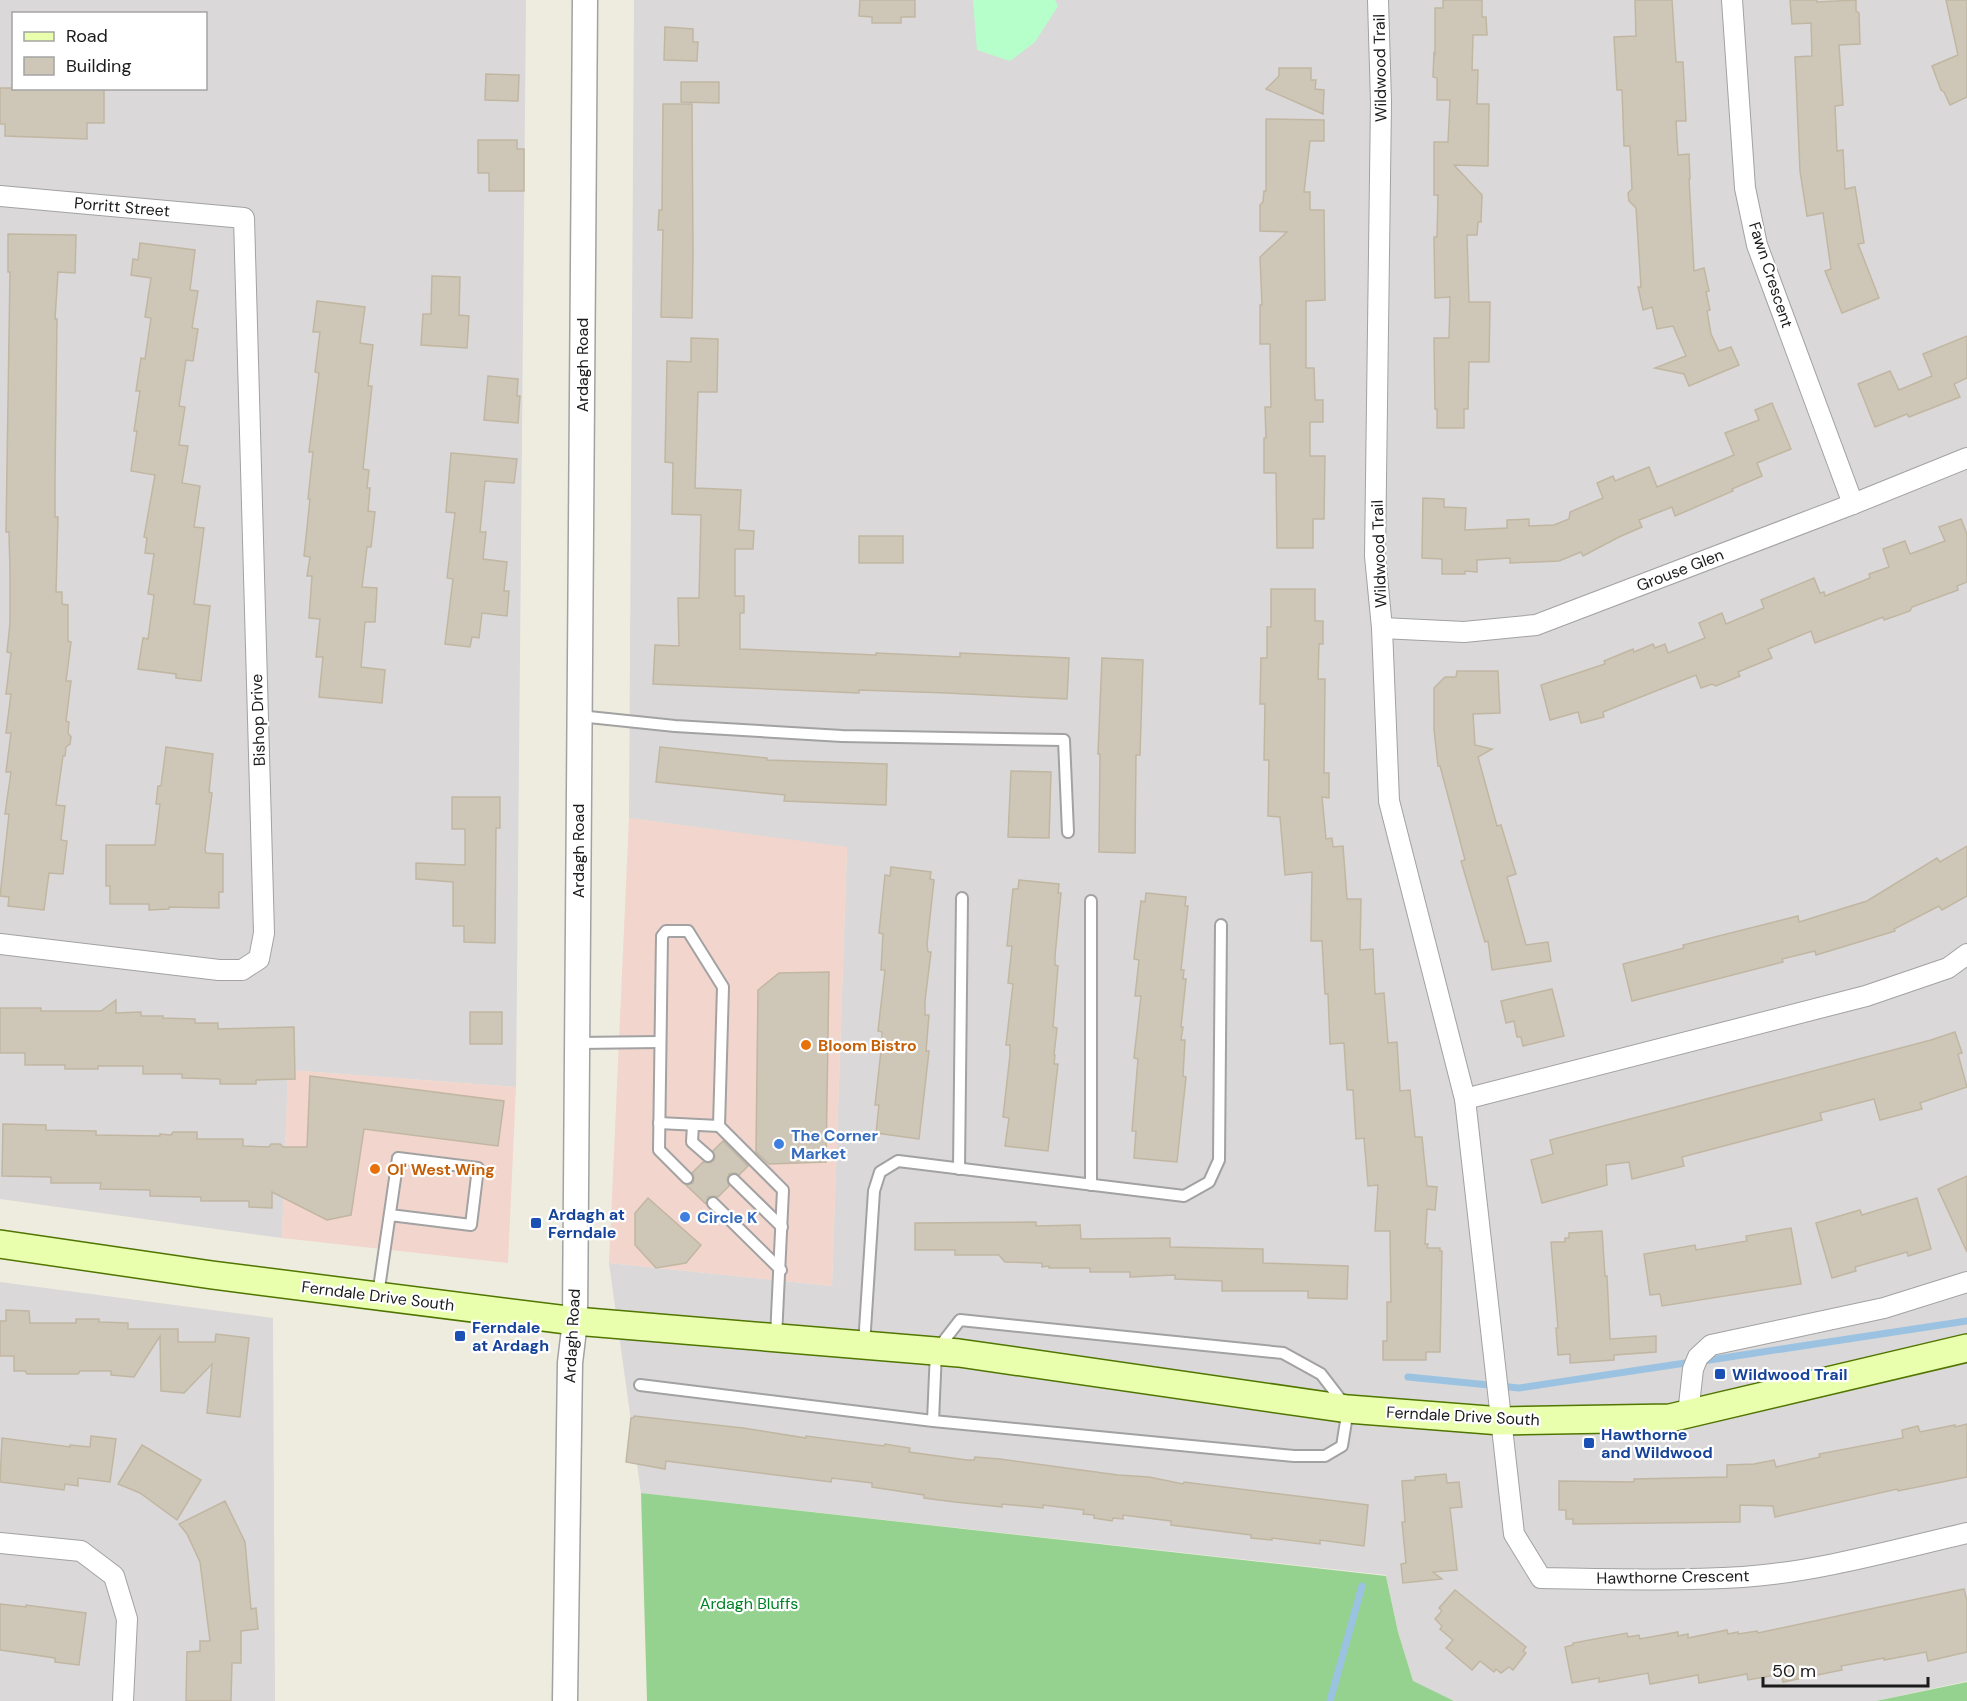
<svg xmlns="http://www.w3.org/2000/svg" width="1967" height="1701" viewBox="0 0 1967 1701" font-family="'DM Sans',sans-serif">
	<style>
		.residential { fill: #dad8d8; fill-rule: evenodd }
		.commercial { fill: #f2d5cc }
		.forest { fill: #95d290 }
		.park { fill: #b6ffcb }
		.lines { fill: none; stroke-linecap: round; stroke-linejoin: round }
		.stream { stroke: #9bc3e1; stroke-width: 7 }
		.building { fill: #cec7b8; stroke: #c1b6a1; stroke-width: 1.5 }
		.service-casing { stroke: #a2a2a2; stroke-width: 14 }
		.minor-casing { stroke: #a2a2a2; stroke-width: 22 }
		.tertiary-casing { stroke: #a2a2a2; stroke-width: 27 }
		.secondary-casing { stroke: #507500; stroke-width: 30 }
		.service { stroke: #fff; stroke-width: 10 }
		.minor { stroke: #fff; stroke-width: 20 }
		.tertiary { stroke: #fff; stroke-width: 24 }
		.secondary { stroke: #eaffad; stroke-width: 27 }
		.food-dot { fill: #e8710a; stroke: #fff; stroke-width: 2 }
		.shop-dot { fill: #3f7fe0; stroke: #fff; stroke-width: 2 }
		.transit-dot { fill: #1a4fb4; stroke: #fff; stroke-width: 2 }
		.labels { text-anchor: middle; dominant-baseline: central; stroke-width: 4.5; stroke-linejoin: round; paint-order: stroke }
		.street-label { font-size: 16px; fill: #1b1b1b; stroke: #fff }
		.food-label { font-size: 16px; font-weight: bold; fill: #c56008; stroke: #fff; text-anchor: start }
		.shop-label { font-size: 16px; font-weight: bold; fill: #366cbe; stroke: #fff; text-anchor: start }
		.transit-label { font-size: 16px; font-weight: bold; fill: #164399; stroke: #fff; text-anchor: start }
		.park-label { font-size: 16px; fill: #008326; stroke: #fff }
	</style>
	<rect width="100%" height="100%" fill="#eeecdf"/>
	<g class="residential">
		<path d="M0,0h526l-10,1087 -228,-17 -6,168 -282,-39zM14,14h192v74h-192z"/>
		<polygon points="634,0 1967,0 1967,1681 1876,1701 1454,1701 1413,1682 1398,1632 1386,1575 641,1493 609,1263 832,1286 847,848 629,818"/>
		<polygon points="0,1282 273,1318 275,1701 0,1701"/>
	</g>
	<g class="commercial">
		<polygon points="629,818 847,847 832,1286 609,1263"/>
		<polygon points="288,1070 516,1087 508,1263 282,1238"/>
	</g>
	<g class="forest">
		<polygon points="641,1493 1386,1576 1398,1632 1413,1681 1454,1701 647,1701"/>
		<polygon points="1967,1681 1967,1701 1876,1701 1967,1682"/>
	</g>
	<polygon class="park" points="973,0 1055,0 1058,6 1035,42 1010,61 977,50"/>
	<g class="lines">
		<g class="stream">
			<polyline points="1703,1361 1967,1321"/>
			<polyline points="1408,1377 1519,1388 1692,1362"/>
			<polyline points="1330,1701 1362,1586"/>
		</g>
	</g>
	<g class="building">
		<polygon points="860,0 915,0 915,17 901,17 901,23 872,23 872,17 859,16"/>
		<polygon points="1443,0 1482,0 1482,17 1486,17 1487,35 1473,35 1472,70 1478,70 1477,104 1489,104 1488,166 1454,165 1482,195 1481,222 1478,222 1477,235 1467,235 1469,302 1490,302 1489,362 1469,362 1468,409 1464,409 1464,428 1437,428 1437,409 1435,409 1434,338 1449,338 1450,297 1435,298 1434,237 1437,237 1438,195 1434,195 1434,142 1448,142 1450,100 1437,100 1437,78 1433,77 1434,53 1435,54 1435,8 1443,8"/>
		<polygon points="1635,0 1672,0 1676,62 1683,62 1686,121 1676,121 1678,155 1689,154 1690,179 1689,179 1694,271 1704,268 1709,291 1706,292 1710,310 1707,311 1711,334 1719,351 1731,347 1739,365 1689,386 1684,374 1655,368 1686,356 1673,326 1657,329 1652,307 1643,310 1638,287 1641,287 1636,208 1629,201 1628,193 1632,189 1630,146 1624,146 1622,90 1617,90 1614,37 1636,36"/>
		<polygon points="1790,0 1817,0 1817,2 1856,0 1856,11 1859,13 1860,44 1839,45 1843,105 1835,106 1837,151 1843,150 1845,189 1855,187 1864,243 1858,244 1879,298 1842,313 1825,271 1831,269 1823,213 1807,216 1800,171 1795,57 1812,56 1811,23 1792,24"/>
		<polygon points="1946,0 1967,0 1967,97 1950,105 1944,92 1941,90 1932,66 1958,55"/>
		<polygon points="665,27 693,29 693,42 698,42 697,61 664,60"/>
		<polygon points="1279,68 1311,68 1311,80 1316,80 1315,89 1324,90 1323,114 1266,89 1279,76"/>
		<polygon points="486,74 519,75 518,101 485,100"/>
		<polygon points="681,82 719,82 719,103 681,102"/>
		<polygon points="0,88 104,88 104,123 87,123 87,139 5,136 5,124 0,124"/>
		<polygon points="663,104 692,104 693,255 692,318 661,317 663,230 658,230 659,210 662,210"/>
		<polygon points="1266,119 1324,120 1324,141 1310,141 1304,192 1310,192 1310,210 1324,210 1325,300 1306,301 1306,368 1314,368 1315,400 1323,400 1323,422 1310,422 1310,456 1325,456 1324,519 1313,519 1313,548 1277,548 1276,473 1264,473 1264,438 1266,438 1265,407 1271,407 1270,344 1260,344 1260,305 1262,305 1260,257 1287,232 1260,231 1260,205 1263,202 1264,191 1266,191"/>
		<polygon points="478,140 517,140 517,149 524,149 524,191 489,191 489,173 478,173"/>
		<polygon points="8,234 76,235 75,273 58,272 55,319 57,319 55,477 55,517 58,517 56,592 62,592 62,604 68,605 68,641 71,642 66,681 71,681 66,721 69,722 68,733 71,737 70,744 66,747 65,756 63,756 56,805 65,806 61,840 67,841 63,874 49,873 44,910 8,906 9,897 0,896 9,814 5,814 11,772 6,772 11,733 6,733 11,694 6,694 11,653 7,652 10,623 10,570 9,532 6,532 10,272 8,272"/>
		<polygon points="140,243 195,250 190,290 198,291 192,328 198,329 193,361 186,360 179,406 185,407 179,445 188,446 182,483 200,486 194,527 204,528 194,604 210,606 201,681 176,678 176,674 138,669 143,638 148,639 154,595 148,594 154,554 145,553 147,538 144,537 155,475 131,471 137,431 134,431 140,391 136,391 141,358 145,359 151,318 145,317 151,278 131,275 133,259 138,260"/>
		<polygon points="432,276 460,277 459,315 469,316 467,348 421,345 423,314 431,314"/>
		<polygon points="317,301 365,307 360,343 373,345 368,386 372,386 363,469 369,470 367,488 370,488 368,511 375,512 371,547 367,547 362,587 377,588 375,622 365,622 361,667 385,670 382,703 319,697 323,657 316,657 320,619 309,618 312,576 307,576 310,557 304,556 310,499 308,499 313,452 309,452 319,373 315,372 320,332 313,332"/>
		<polygon points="1967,336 1967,378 1954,384 1960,397 1909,417 1907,414 1875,427 1858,384 1890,371 1899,390 1932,376 1923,354"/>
		<polygon points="691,338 718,339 717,392 698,392 695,488 741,490 739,530 754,531 753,549 735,549 735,596 744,596 744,613 740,613 740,649 876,655 876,653 960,657 960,653 1069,658 1067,699 947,693 859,690 859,693 653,684 655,645 679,646 678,598 699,598 701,515 672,514 673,463 665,462 667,361 691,362"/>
		<polygon points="488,376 518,379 517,396 520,396 518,423 484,420"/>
		<polygon points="1772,403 1791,449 1757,463 1762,476 1732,489 1733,491 1675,516 1672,507 1639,520 1642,527 1619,537 1583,556 1581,552 1559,561 1510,563 1510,558 1477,560 1477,572 1465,571 1465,574 1442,574 1442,559 1422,558 1423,498 1444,499 1444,507 1466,508 1465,530 1507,528 1507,520 1529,519 1529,526 1554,525 1569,519 1570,512 1603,498 1597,483 1613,476 1615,481 1649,467 1657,487 1734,455 1725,433 1759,420 1755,410"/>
		<polygon points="451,453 517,459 514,483 485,481 480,532 486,532 483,559 507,562 504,591 509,591 507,616 482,613 479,638 472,637 470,647 445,644 453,579 447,578 455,513 446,512"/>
		<polygon points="1961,519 1967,534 1967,582 1957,586 1958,590 1912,607 1910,611 1884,620 1883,617 1815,643 1811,631 1768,649 1772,658 1738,672 1740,676 1716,686 1712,684 1701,688 1696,675 1603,712 1604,717 1581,723 1578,712 1550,720 1541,685 1605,664 1604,661 1633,649 1634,652 1653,644 1655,648 1665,644 1668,653 1705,638 1699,623 1722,613 1726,624 1764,608 1761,600 1814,578 1820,593 1824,592 1825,596 1870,578 1869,574 1889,567 1883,549 1905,541 1910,554 1945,541 1939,527"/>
		<rect x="859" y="536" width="44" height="27"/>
		<polygon points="1271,589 1315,589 1315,621 1323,621 1323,644 1319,644 1318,679 1325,679 1324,773 1329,773 1329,798 1322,797 1326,839 1332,838 1333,847 1343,846 1347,899 1361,899 1360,950 1373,949 1375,994 1384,993 1388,1043 1397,1042 1400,1091 1410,1090 1415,1137 1422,1137 1427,1186 1437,1187 1435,1210 1427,1209 1425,1244 1428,1244 1427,1248 1440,1248 1440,1251 1442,1251 1440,1352 1426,1352 1426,1360 1383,1360 1383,1341 1387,1341 1387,1302 1391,1302 1390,1231 1375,1231 1378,1185 1368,1186 1364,1138 1356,1139 1353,1090 1347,1090 1344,1043 1330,1044 1328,994 1325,994 1322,941 1311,941 1312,872 1285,875 1280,817 1268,816 1269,760 1264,760 1265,704 1260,704 1261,658 1267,658 1267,627 1271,627"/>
		<polygon points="1102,658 1143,660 1140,755 1136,755 1135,853 1099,852 1100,754 1098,754"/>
		<polygon points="1457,671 1498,671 1500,713 1473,714 1475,745 1492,749 1478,757 1497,826 1501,825 1516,874 1507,877 1526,945 1548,942 1551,961 1492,970 1488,941 1485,942 1461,861 1465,860 1459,837 1440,766 1438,766 1434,729 1434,688 1445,677 1456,677"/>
		<polygon points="166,747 213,754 209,792 212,793 205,850 206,853 223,854 223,892 219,892 219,908 169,907 169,909 149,910 149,904 110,904 110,886 106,886 106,845 155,845 160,804 156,804 158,786 161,786"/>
		<polygon points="660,747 767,758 767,760 887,764 886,805 784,801 785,795 656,782"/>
		<polygon points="1011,771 1051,772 1049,838 1008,837"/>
		<polygon points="452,797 500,797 500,828 496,828 495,943 464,942 464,926 453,926 453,882 416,879 416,863 465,865 465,829 452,829"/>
		<polygon points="1967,846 1967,896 1942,910 1939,906 1894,929 1895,931 1816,955 1815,951 1782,959 1783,962 1632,1001 1623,964 1684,948 1683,945 1798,916 1799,922 1867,901 1937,858 1940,862"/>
		<polygon points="891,867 931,872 930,879 934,880 927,944 928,952 931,952 925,1001 925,1015 929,1015 926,1051 929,1051 919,1139 876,1133 879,1105 875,1105 882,1042 882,1032 878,1031 885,970 881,970 883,934 879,933 885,875 890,876"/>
		<polygon points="1019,880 1059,884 1058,893 1061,893 1055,956 1055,965 1058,966 1053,1027 1057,1028 1054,1055 1055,1055 1054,1064 1058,1064 1048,1151 1005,1146 1009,1118 1003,1117 1010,1055 1010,1045 1006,1045 1013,984 1008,983 1012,946 1007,946 1013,889 1018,889"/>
		<polygon points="1146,893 1186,897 1185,906 1188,906 1181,970 1184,970 1183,979 1186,979 1181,1027 1183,1027 1181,1040 1185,1040 1183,1076 1186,1077 1177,1162 1134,1158 1136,1131 1132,1131 1138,1059 1134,1058 1141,996 1135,996 1139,960 1134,959 1141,901 1145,902"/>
		<polygon points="829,972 826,1162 769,1164 756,1152 758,990 779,973"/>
		<polygon points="1552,989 1564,1036 1523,1046 1521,1037 1517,1037 1514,1021 1506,1023 1501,1001"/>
		<polygon points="116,1000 116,1013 141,1012 141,1016 163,1016 163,1018 195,1019 195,1023 218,1023 218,1029 294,1027 295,1079 256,1080 256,1084 220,1084 220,1079 182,1078 182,1074 143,1074 143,1066 98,1066 98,1069 65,1069 65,1065 25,1065 25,1053 0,1053 0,1008 41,1008 41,1011 101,1011"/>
		<rect x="470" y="1012" width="32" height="32"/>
		<polygon points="1955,1032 1962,1053 1958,1054 1967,1087 1920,1103 1922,1109 1880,1120 1874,1099 1820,1113 1822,1120 1682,1157 1684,1166 1632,1179 1629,1162 1606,1165 1607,1185 1542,1203 1531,1160 1553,1154 1550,1140 1931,1040"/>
		<polygon points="310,1076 504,1101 498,1146 364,1129 351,1215 327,1220 272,1192 272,1208 249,1207 249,1201 201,1201 201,1197 150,1196 150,1190 100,1189 101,1183 51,1183 51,1177 2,1176 3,1124 46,1125 46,1130 96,1131 96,1135 160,1136 160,1134 171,1135 173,1132 197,1132 197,1139 243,1139 243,1146 269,1147 271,1144 280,1144 283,1147 307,1147"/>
		<polygon points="723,1141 748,1166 739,1175 735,1173 729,1174 727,1179 729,1186 718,1197 714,1196 708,1197 706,1204 686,1185 693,1183 694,1177 692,1173 703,1162 710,1163 714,1160 715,1157 713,1151"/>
		<polygon points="1967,1176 1967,1252 1938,1189"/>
		<polygon points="648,1198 701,1245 686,1263 656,1268 635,1245 635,1213"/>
		<polygon points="1917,1198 1931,1249 1908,1256 1907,1252 1855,1267 1856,1271 1832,1278 1816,1223 1860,1210 1862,1215"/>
		<polygon points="1036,1222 1036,1226 1080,1225 1081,1239 1170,1238 1170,1247 1263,1249 1263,1263 1348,1266 1347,1299 1308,1298 1308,1291 1222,1291 1222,1281 1175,1279 1175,1275 1130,1277 1130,1272 1090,1272 1090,1268 1049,1268 1049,1266 1042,1267 1042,1263 1005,1262 999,1255 955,1255 955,1250 915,1250 915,1223"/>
		<polygon points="1791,1228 1801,1284 1662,1306 1660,1294 1650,1295 1644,1254 1695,1245 1696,1250 1747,1241 1746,1236"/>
		<polygon points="1602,1231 1605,1276 1607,1276 1610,1339 1656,1336 1656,1352 1614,1355 1614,1360 1570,1363 1570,1354 1558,1355 1556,1328 1558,1328 1551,1242 1565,1242 1565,1238 1569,1238 1569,1233"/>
		<polygon points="6,1310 29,1311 30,1323 76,1323 76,1319 99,1319 99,1322 128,1323 128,1329 178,1329 178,1342 215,1342 216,1334 249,1338 240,1417 207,1413 212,1364 184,1393 161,1391 160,1336 134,1377 111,1375 111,1371 80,1371 78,1374 27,1374 25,1371 14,1371 14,1356 0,1356 0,1321 6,1321"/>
		<polygon points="634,1416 743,1428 806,1438 806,1436 884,1446 885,1444 910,1448 909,1452 967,1460 974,1460 975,1457 1000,1459 1118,1475 1149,1477 1183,1484 1184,1482 1368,1505 1364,1546 1320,1540 1320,1544 1272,1538 1272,1540 1251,1538 1251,1535 1171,1525 1171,1521 1123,1515 1123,1519 1113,1518 1112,1521 1094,1518 1094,1515 1083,1514 1084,1510 1043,1505 1043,1508 1002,1504 1002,1507 955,1502 924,1498 924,1495 872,1487 872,1483 832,1478 831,1482 666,1461 665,1469 626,1462 631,1418 633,1418"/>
		<polygon points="1967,1424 1967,1477 1952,1480 1898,1491 1897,1489 1775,1517 1773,1506 1740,1505 1740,1522 1573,1524 1573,1519 1566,1519 1566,1510 1559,1510 1559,1481 1634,1482 1634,1479 1727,1477 1727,1465 1754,1464 1774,1460 1776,1467 1820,1457 1819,1454 1903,1438 1902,1430 1918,1426 1920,1432 1955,1425 1955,1427"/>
		<polygon points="91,1436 116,1439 110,1482 78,1478 78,1486 65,1484 64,1490 0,1482 2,1438 70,1447 70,1445 90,1447"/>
		<polygon points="142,1445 201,1480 177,1520 140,1493 118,1484"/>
		<polygon points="1446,1474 1447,1483 1459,1482 1462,1507 1450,1508 1457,1570 1433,1572 1442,1579 1403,1583 1401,1564 1406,1563 1402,1522 1405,1522 1402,1481 1415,1480 1415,1477"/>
		<polygon points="225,1501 245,1542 251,1609 256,1608 258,1629 241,1631 241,1663 232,1663 231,1701 186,1701 187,1652 200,1651 200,1641 210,1641 200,1562 187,1534 179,1524"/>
		<polygon points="1964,1589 1967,1601 1967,1652 1928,1661 1926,1652 1884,1660 1884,1658 1841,1666 1842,1670 1783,1682 1781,1674 1748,1680 1747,1674 1699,1683 1698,1675 1650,1684 1648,1673 1599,1682 1599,1678 1572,1683 1565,1647 1573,1645 1573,1643 1627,1633 1628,1637 1639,1635 1640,1639 1678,1632 1678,1636 1688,1634 1688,1638 1727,1630 1728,1634 1738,1632 1738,1634 1757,1631 1758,1633"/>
		<polygon points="1455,1590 1526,1647 1523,1651 1526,1653 1513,1670 1509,1667 1501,1673 1496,1669 1494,1672 1480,1661 1472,1670 1446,1648 1453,1640 1440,1629 1442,1626 1435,1619 1442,1611 1439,1608"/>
		<polygon points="0,1604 26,1607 26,1605 86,1613 79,1665 55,1662 55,1658 0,1650"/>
	</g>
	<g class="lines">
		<g class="service-casing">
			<g id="service">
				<polyline points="579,716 675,726 842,736 1064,740 1068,832"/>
				<polyline points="577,1043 660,1042"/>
				<polyline points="659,1123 719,1126"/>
				<polyline points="693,1125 692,1142 708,1156"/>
				<polyline points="959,1169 962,898"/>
				<polyline points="687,1178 659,1150 662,936 666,931 688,931 723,987 719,1126 783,1190 776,1337"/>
				<polyline points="734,1180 782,1227"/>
				<polyline points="1091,1185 1091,901"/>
				<polyline points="713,1203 781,1270"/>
				<polyline points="378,1295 398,1158 478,1168 471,1225 390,1215"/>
				<polyline points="864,1345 874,1191 880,1172 898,1161 1184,1196 1209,1182 1219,1160 1221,925"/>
				<polyline points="640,1385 933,1421 1294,1456 1325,1456 1342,1446 1348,1409 1321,1374 1283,1353 960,1320 936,1351 933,1421"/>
			</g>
		</g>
		<g class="minor-casing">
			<g id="minor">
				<path d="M1378,0l3,102 -6,454 7,72 7,173 76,298 49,435 27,44c67,1 135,3 202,-1 74,-5 151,-27 224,-44"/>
				<polyline points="1732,0 1745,188 1757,245 1853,504"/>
				<polyline points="0,196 244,218 264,933 259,959 242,970 219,970 0,944"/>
				<polyline points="1382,628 1464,632 1536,625 1853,504 1967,458"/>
				<polyline points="1465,1099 1866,996 1948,968 1967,954"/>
				<polyline points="1688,1414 1693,1369 1698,1357 1711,1345 1884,1308 1967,1282"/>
				<polyline points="0,1543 81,1551 114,1576 127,1619 123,1701"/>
			</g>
		</g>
		<g class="tertiary-casing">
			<polyline id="tertiary" points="565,1701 570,1363 575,1321 585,0"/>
		</g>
		<g class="secondary-casing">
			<polyline id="secondary" points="0,1244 212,1275 575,1321 959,1353 1348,1409 1501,1421 1670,1418 1967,1348"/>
		</g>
		<use href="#service" class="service"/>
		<use href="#minor" class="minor"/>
		<use href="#tertiary" class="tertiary"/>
		<use href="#secondary" class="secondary"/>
	</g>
	<g class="food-dot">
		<circle cx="806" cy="1045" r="6"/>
		<circle cx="375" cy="1169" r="6"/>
	</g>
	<g class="shop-dot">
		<circle cx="779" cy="1144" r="6"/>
		<circle cx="685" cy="1217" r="6"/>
	</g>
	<g class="transit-dot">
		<rect x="530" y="1217" width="12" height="12" rx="3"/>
		<rect x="454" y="1330" width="12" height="12" rx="3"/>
		<rect x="1714" y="1368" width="12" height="12" rx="3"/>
		<rect x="1583" y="1437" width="12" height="12" rx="3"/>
	</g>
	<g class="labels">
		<g class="street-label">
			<text transform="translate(1380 68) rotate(-91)">Wildwood Trail</text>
			<text transform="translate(122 207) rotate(5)">Porritt Street</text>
			<text transform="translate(1771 275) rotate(72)">Fawn Crescent</text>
			<text transform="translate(582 365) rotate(-90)">Ardagh Road</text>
			<text transform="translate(1379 554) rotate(-92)">Wildwood Trail</text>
			<text transform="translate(1680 570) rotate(-21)">Grouse Glen</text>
			<text transform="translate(258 720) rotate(-92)">Bishop Drive</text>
			<text transform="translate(578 851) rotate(-90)">Ardagh Road</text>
			<text transform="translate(378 1296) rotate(7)">Ferndale Drive South</text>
			<text transform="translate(572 1336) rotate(-87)">Ardagh Road</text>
			<text transform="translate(1463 1416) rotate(3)">Ferndale Drive South</text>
			<text transform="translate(1673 1577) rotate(-1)">Hawthorne Crescent</text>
		</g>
		<g class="food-label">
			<text x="818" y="1045">Bloom Bistro</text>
			<text x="387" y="1169">Ol' West Wing</text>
		</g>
		<g class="shop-label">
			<text x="791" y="1135">The Corner<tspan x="791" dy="18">Market</tspan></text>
			<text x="697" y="1217">Circle K</text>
		</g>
		<g class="transit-label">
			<text x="548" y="1214">Ardagh at<tspan x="548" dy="18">Ferndale</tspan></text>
			<text x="472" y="1327">Ferndale<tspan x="472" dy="18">at Ardagh</tspan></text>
			<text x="1732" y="1374">Wildwood Trail</text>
			<text x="1601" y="1434">Hawthorne<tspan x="1601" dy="18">and Wildwood</tspan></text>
		</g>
		<g class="park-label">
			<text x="749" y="1603">Ardagh Bluffs</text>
		</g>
	</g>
	<rect x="12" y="12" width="195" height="78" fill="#ffffff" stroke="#a4a4a4" stroke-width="1.5"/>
	<rect x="24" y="32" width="30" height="9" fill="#eaffad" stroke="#a4a4a4" stroke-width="1.5"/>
	<text x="66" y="42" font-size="18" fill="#1b1b1b">Road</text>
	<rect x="24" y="57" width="30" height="18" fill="#cec7b8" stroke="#a4a4a4" stroke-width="1.5"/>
	<text x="66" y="72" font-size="18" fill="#1b1b1b">Building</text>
	<path d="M1763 1677v9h165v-9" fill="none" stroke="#1b1b1b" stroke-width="3"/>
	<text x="1772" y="1677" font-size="18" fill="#1b1b1b" stroke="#ffffff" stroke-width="4.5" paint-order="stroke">50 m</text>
</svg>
